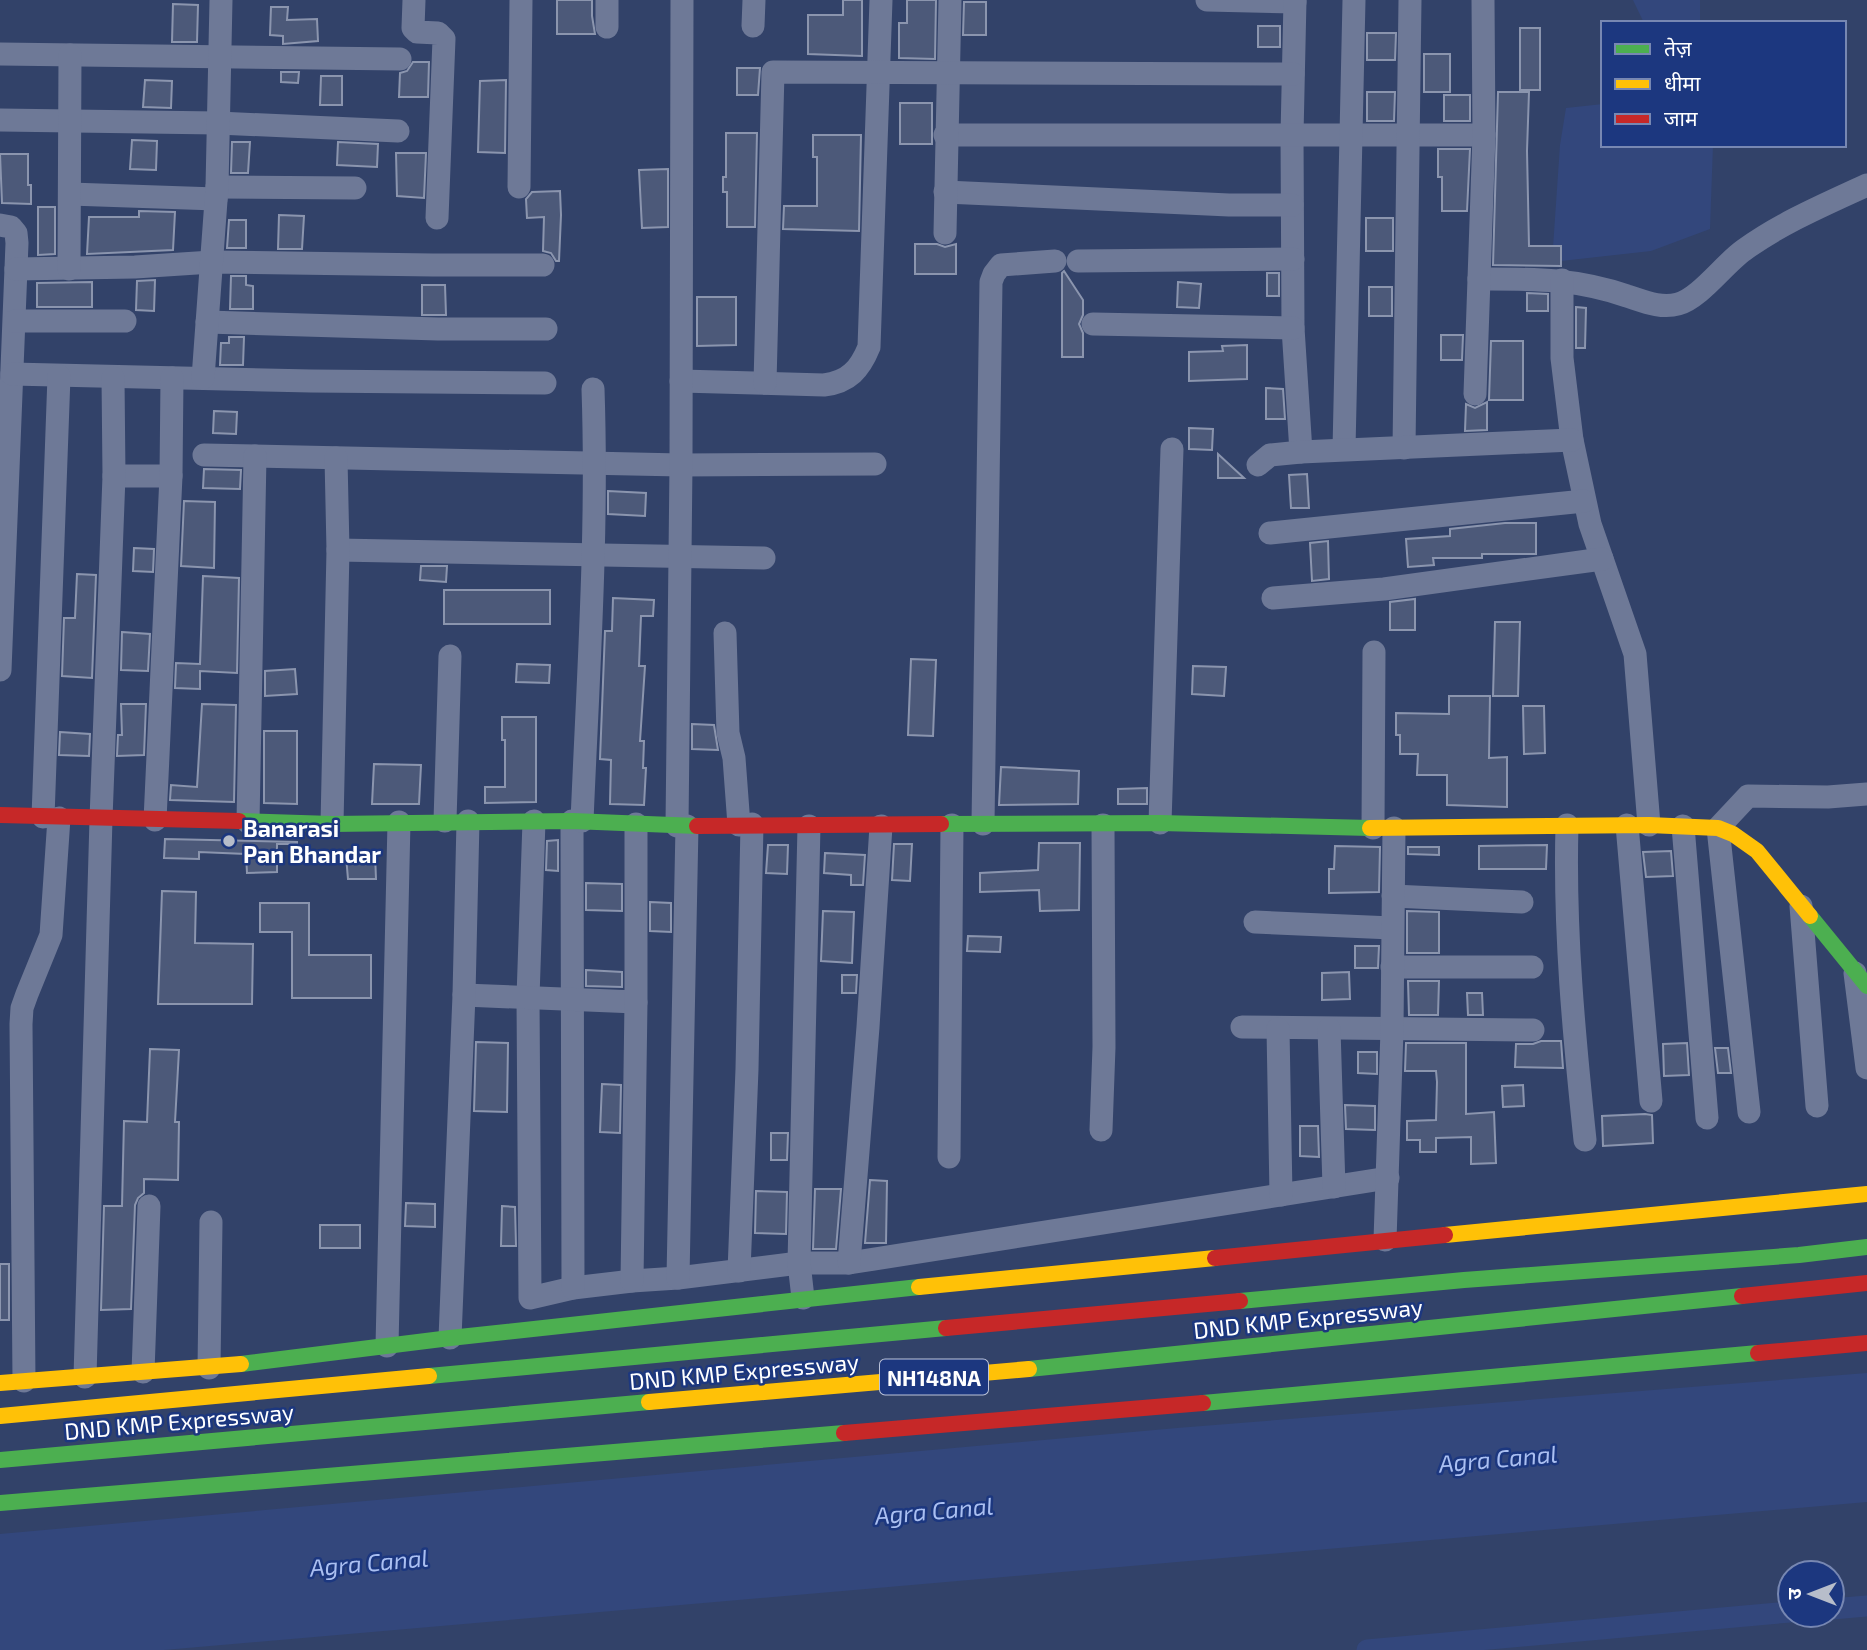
<svg xmlns="http://www.w3.org/2000/svg" width="1867" height="1650" viewBox="0 0 1867 1650" font-family="'Exo 2','Noto Sans Devanagari',sans-serif">
	<style>
		.water { fill: #33477c }
		.lines { fill: none; stroke-linecap: round; stroke-linejoin: round }
		.canal { stroke: #33477c; stroke-width: 21 }
		.building { fill: #4c5979; stroke: #8b95ae; stroke-width: 2 }
		.street { stroke: #6e7997; stroke-width: 23 }
		.fast { stroke: #4caf50; stroke-width: 16 }
		.slow { stroke: #ffc107; stroke-width: 16 }
		.jam { stroke: #c62828; stroke-width: 16 }
		.poi-dot { fill: #b7bdca; stroke: #1c377f; stroke-width: 2.5 }
		.labels { text-anchor: middle; dominant-baseline: central; stroke-width: 5; stroke-linejoin: round; paint-order: stroke }
		.shield { fill: #1c377f; stroke: #bbc3d9; stroke-width: 2 }
		.shield-label { font-size: 21px; font-weight: bold; fill: #fff }
		.poi-label { font-size: 23px; font-weight: bold; fill: #fff; stroke: #1c377f; text-anchor: start }
		.street-label { font-size: 23px; fill: #fff; stroke: #1c377f }
		.water-label { font-size: 24px; font-style: italic; fill: #aabff1; stroke: #1c377f }
	</style>
	<rect width="100%" height="100%" fill="#324269"/>
	<g class="water">
		<polygon points="1633,0 1700,0 1700,23 1644,23"/>
		<polygon points="1603,104 1603,145 1713,145 1710,229 1651,251 1552,262 1560,145 1566,108"/>
		<polygon points="1867,1373 1867,1502 164,1650 0,1650 0,1534 1177,1428"/>
	</g>
	<g class="lines">
		<g class="canal">
			<polyline points="1832,1609 1867,1606"/>
			<polyline points="1367,1650 1790,1612"/>
		</g>
	</g>
	<g class="building">
		<polygon points="557,0 592,0 592,16 595,34 557,34"/>
		<polygon points="843,0 862,0 862,56 808,54 808,15 843,15"/>
		<polygon points="907,0 936,0 935,59 899,58 899,23 907,23"/>
		<polygon points="964,2 986,2 986,35 963,35"/>
		<polygon points="173,4 198,5 197,42 172,42"/>
		<polygon points="271,7 288,7 287,20 317,19 318,41 283,44 283,36 270,35"/>
		<rect x="1258" y="26" width="22" height="21"/>
		<rect x="1520" y="28" width="20" height="62"/>
		<polygon points="1367,33 1396,33 1395,60 1367,60"/>
		<rect x="1424" y="54" width="26" height="38"/>
		<polygon points="413,62 429,62 428,97 399,97 400,73 407,71"/>
		<polygon points="737,68 760,68 758,95 737,95"/>
		<polygon points="281,72 299,72 298,83 281,82"/>
		<polygon points="321,76 342,76 342,105 320,105"/>
		<polygon points="145,80 172,81 171,108 143,107"/>
		<polygon points="506,80 505,153 478,152 480,81"/>
		<polygon points="1367,92 1395,92 1394,121 1367,121"/>
		<polygon points="1498,92 1529,92 1527,151 1529,246 1561,246 1561,266 1493,265"/>
		<rect x="1444" y="95" width="26" height="26"/>
		<rect x="900" y="103" width="32" height="41"/>
		<polygon points="726,133 757,133 755,227 727,227 727,192 723,192 723,177 726,177"/>
		<polygon points="813,135 861,135 859,231 783,229 784,206 817,206 817,157 813,157"/>
		<polygon points="132,140 157,141 156,170 130,169"/>
		<polygon points="232,142 250,142 248,173 231,173"/>
		<polygon points="338,142 378,144 377,167 337,165"/>
		<polygon points="1438,149 1470,149 1467,211 1442,211 1442,177 1438,177"/>
		<polygon points="396,153 426,153 424,198 397,196"/>
		<polygon points="0,154 28,154 28,185 31,185 31,204 2,203"/>
		<polygon points="668,169 668,227 642,228 639,170"/>
		<polygon points="560,191 561,215 559,261 556,261 551,253 543,251 544,217 527,218 526,199 532,192"/>
		<polygon points="38,207 55,207 55,254 38,255"/>
		<polygon points="139,211 175,212 173,250 87,254 89,217 139,217"/>
		<polygon points="279,215 304,216 302,249 278,249"/>
		<rect x="1366" y="218" width="27" height="33"/>
		<polygon points="229,220 246,220 246,248 227,248"/>
		<polygon points="915,244 937,244 945,247 956,244 956,274 915,274"/>
		<polygon points="1064,271 1083,300 1083,315 1079,324 1083,333 1083,357 1062,357 1062,273"/>
		<rect x="1267" y="273" width="12" height="23"/>
		<polygon points="231,276 246,276 246,285 253,286 253,309 230,309"/>
		<polygon points="155,280 154,311 136,310 137,281"/>
		<polygon points="92,282 92,307 37,307 37,283"/>
		<polygon points="1178,282 1201,284 1199,308 1177,307"/>
		<polygon points="422,285 445,285 446,315 422,315"/>
		<rect x="1369" y="287" width="23" height="29"/>
		<polygon points="1527,293 1548,294 1548,311 1527,311"/>
		<polygon points="697,297 736,297 736,345 697,346"/>
		<polygon points="1576,307 1586,308 1585,348 1576,348"/>
		<polygon points="1441,335 1463,335 1462,360 1441,360"/>
		<polygon points="229,337 244,337 243,365 220,365 221,343 229,343"/>
		<polygon points="1491,341 1523,341 1523,400 1489,400"/>
		<polygon points="1247,345 1247,379 1189,381 1189,352 1223,351 1222,346"/>
		<polygon points="1266,388 1283,389 1285,419 1266,419"/>
		<polygon points="1487,402 1487,430 1465,431 1466,404 1475,408"/>
		<polygon points="214,411 237,412 236,434 213,433"/>
		<polygon points="1189,428 1213,429 1212,450 1189,449"/>
		<polygon points="1218,454 1244,478 1218,478"/>
		<polygon points="204,469 241,470 240,489 203,488"/>
		<polygon points="1307,474 1309,508 1291,508 1289,475"/>
		<polygon points="608,491 646,493 645,516 608,514"/>
		<polygon points="184,501 215,502 214,568 181,566"/>
		<polygon points="1505,523 1536,523 1536,554 1482,554 1482,558 1433,558 1434,565 1408,567 1406,539 1450,536 1450,529"/>
		<polygon points="1328,541 1329,579 1312,581 1310,543"/>
		<polygon points="134,548 154,549 153,572 133,571"/>
		<polygon points="421,566 447,566 446,582 420,580"/>
		<polygon points="77,574 96,575 92,678 62,676 64,618 75,618"/>
		<polygon points="203,576 239,578 237,673 200,671 200,689 175,688 176,663 200,664"/>
		<rect x="444" y="590" width="106" height="34"/>
		<polygon points="613,598 654,600 653,616 641,616 639,666 645,666 640,741 644,741 643,768 646,768 644,805 610,804 611,760 600,759 605,631 612,631"/>
		<polygon points="1415,599 1415,630 1390,630 1390,602"/>
		<polygon points="1495,622 1520,622 1518,696 1493,696"/>
		<polygon points="122,632 150,634 148,671 121,670"/>
		<polygon points="911,659 936,660 933,736 908,735"/>
		<polygon points="517,664 550,665 549,683 516,682"/>
		<polygon points="1193,666 1226,667 1224,696 1192,694"/>
		<polygon points="295,669 297,694 265,696 265,671"/>
		<polygon points="1449,696 1490,696 1489,758 1507,757 1507,807 1447,805 1447,775 1417,775 1418,754 1400,754 1400,735 1396,735 1396,713 1449,714"/>
		<polygon points="121,704 146,704 144,755 117,756 118,735 122,735"/>
		<polygon points="202,704 236,705 234,802 170,800 171,785 197,787"/>
		<polygon points="1523,706 1544,706 1545,753 1524,754"/>
		<polygon points="502,717 536,717 536,802 485,803 485,787 505,787 505,740 502,740"/>
		<polygon points="692,724 714,725 718,750 692,749"/>
		<polygon points="264,731 297,731 297,804 264,803"/>
		<polygon points="60,732 90,734 89,756 59,755"/>
		<polygon points="374,764 421,765 419,804 372,804"/>
		<polygon points="1001,767 1079,771 1078,804 999,805"/>
		<polygon points="1147,788 1147,804 1118,804 1118,789"/>
		<polygon points="165,839 297,842 297,844 277,844 277,872 247,873 246,854 199,852 199,859 164,858"/>
		<polygon points="558,840 558,871 546,870 547,841"/>
		<polygon points="1039,843 1080,843 1079,910 1040,911 1039,890 980,892 980,873 1038,870"/>
		<polygon points="894,844 912,844 910,881 892,880"/>
		<polygon points="768,845 788,845 787,874 766,873"/>
		<polygon points="1547,845 1546,869 1479,869 1479,846"/>
		<polygon points="1335,846 1380,847 1379,892 1329,893 1329,869 1334,869"/>
		<polygon points="1408,847 1439,847 1439,855 1408,854"/>
		<polygon points="1671,851 1673,876 1646,877 1643,852"/>
		<polygon points="825,853 865,855 863,885 851,885 851,875 824,873"/>
		<polygon points="375,854 376,879 348,879 346,856"/>
		<polygon points="586,883 622,884 622,911 586,910"/>
		<polygon points="162,891 196,892 195,943 253,944 252,1004 158,1004"/>
		<polygon points="650,902 671,903 671,932 650,931"/>
		<polygon points="260,903 309,903 309,955 371,955 371,998 292,998 292,932 260,932"/>
		<polygon points="823,911 854,912 852,963 821,961"/>
		<polygon points="1407,911 1439,912 1439,953 1407,953"/>
		<polygon points="968,936 1001,937 1000,952 967,951"/>
		<polygon points="1355,946 1379,946 1378,968 1355,968"/>
		<polygon points="586,970 622,972 622,987 586,986"/>
		<polygon points="1349,972 1350,999 1322,1000 1322,973"/>
		<polygon points="842,975 857,975 856,993 842,993"/>
		<polygon points="1408,981 1439,981 1438,1015 1409,1015"/>
		<polygon points="1467,993 1482,993 1483,1015 1468,1015"/>
		<polygon points="1541,1041 1561,1041 1563,1068 1515,1067 1516,1044 1533,1044"/>
		<polygon points="476,1042 508,1043 507,1112 474,1111"/>
		<polygon points="1406,1043 1466,1043 1466,1114 1494,1112 1496,1163 1471,1164 1471,1137 1436,1138 1436,1152 1420,1152 1420,1140 1407,1140 1407,1121 1436,1120 1437,1082 1436,1071 1405,1071"/>
		<polygon points="1687,1043 1689,1075 1664,1076 1663,1044"/>
		<polygon points="1715,1048 1728,1048 1731,1073 1718,1073"/>
		<polygon points="150,1049 179,1050 175,1122 179,1122 178,1180 144,1179 144,1193 138,1198 135,1205 131,1309 101,1310 104,1206 122,1206 124,1121 147,1122"/>
		<polygon points="1358,1052 1377,1052 1377,1074 1358,1073"/>
		<polygon points="602,1084 621,1085 620,1133 600,1132"/>
		<polygon points="1523,1085 1524,1106 1503,1107 1502,1086"/>
		<polygon points="1345,1105 1375,1106 1375,1130 1346,1129"/>
		<polygon points="1645,1114 1652,1115 1653,1143 1603,1146 1602,1116"/>
		<polygon points="1300,1126 1318,1126 1319,1157 1300,1156"/>
		<polygon points="771,1133 788,1133 787,1160 771,1160"/>
		<polygon points="870,1180 887,1181 886,1243 865,1243"/>
		<polygon points="815,1189 841,1189 836,1249 813,1249"/>
		<polygon points="756,1191 787,1192 786,1234 755,1233"/>
		<polygon points="406,1203 435,1204 435,1227 405,1226"/>
		<polygon points="502,1206 515,1207 516,1246 501,1246"/>
		<rect x="320" y="1225" width="40" height="23"/>
		<rect x="0" y="1264" width="9" height="56"/>
	</g>
	<g class="lines">
		<g class="street">
			<polyline points="414,0 413,28 417,32 438,33 444,39 437,218"/>
			<polyline points="1207,0 1295,2"/>
			<polyline points="1295,0 1292,135 1293,328 1301,452"/>
			<polyline points="753,26 754,0"/>
			<polyline points="607,27 607,0"/>
			<polyline points="0,54 400,59"/>
			<polyline points="0,120 218,123 398,131"/>
			<polyline points="945,135 1484,135"/>
			<polyline points="217,187 355,188"/>
			<polyline points="519,187 521,0"/>
			<polyline points="945,192 1229,205 1292,205"/>
			<polyline points="70,194 216,199"/>
			<polyline points="0,225 11,227 16,233 17,243 0,670"/>
			<polyline points="945,233 950,0"/>
			<polyline points="1078,261 1293,259"/>
			<polyline points="16,269 135,267 212,262 433,265 543,265"/>
			<polyline points="69,269 70,55"/>
			<path d="M1479,279c54,0 95,-1 148,17 16,5 34,13 51,8 22,-6 46,-40 66,-54 37,-27 82,-46 123,-65"/>
			<polyline points="1562,280 1562,358 1572,440 1590,524 1635,654 1649,825"/>
			<polyline points="15,321 125,321"/>
			<polyline points="207,322 438,329 546,329"/>
			<polyline points="1093,324 1293,328"/>
			<polyline points="12,374 311,381 545,383"/>
			<polyline points="203,378 217,187 221,0"/>
			<path d="M681,381l143,4c25,-3 36,-16 45,-38l12,-347"/>
			<polyline points="765,383 773,72 1293,74"/>
			<polyline points="1475,394 1484,135 1483,0"/>
			<polyline points="1404,448 1410,0"/>
			<polyline points="1344,449 1354,0"/>
			<polyline points="204,455 681,465 875,464"/>
			<polyline points="1258,465 1270,455 1301,452 1572,440"/>
			<polyline points="114,476 171,476"/>
			<polyline points="1270,533 1584,501"/>
			<polyline points="338,550 764,558"/>
			<polyline points="1273,598 1384,589 1602,559"/>
			<polyline points="725,633 728,733 734,758 739,825"/>
			<polyline points="43,817 59,376"/>
			<polyline points="155,820 171,476 172,378"/>
			<polyline points="445,821 450,656"/>
			<polyline points="534,821 528,997 530,1298 573,1288 632,1281 678,1278 799,1263 849,1263 1388,1178"/>
			<polyline points="572,821 573,1288"/>
			<path d="M582,821c6,-144 16,-288 11,-432"/>
			<polyline points="248,822 255,456"/>
			<polyline points="1160,823 1172,449"/>
			<polyline points="332,824 338,550 336,458"/>
			<polyline points="983,824 991,282 994,274 1001,265 1055,261"/>
			<path d="M1567,825c-3,106 7,210 18,315"/>
			<polyline points="1627,825 1651,1101"/>
			<polyline points="677,826 681,465 682,0"/>
			<polyline points="1683,826 1707,1118"/>
			<polyline points="1373,828 1374,652"/>
			<polyline points="1393,896 1522,902"/>
			<polyline points="1801,906 1817,1106"/>
			<polyline points="1255,922 1392,928"/>
			<polyline points="1392,967 1532,967"/>
			<polyline points="1855,973 1867,1068"/>
			<polyline points="464,995 636,1002"/>
			<polyline points="1242,1027 1533,1030"/>
			<polyline points="1278,1029 1281,1195"/>
			<polyline points="1329,1029 1334,1187"/>
			<polyline points="1749,1112 1718,828 1748,796 1828,797 1867,794"/>
			<polyline points="1101,1130 1104,1047 1103,825"/>
			<polyline points="949,1157 952,825"/>
			<polyline points="1385,1240 1392,1030 1394,828"/>
			<polyline points="849,1263 868,1027 881,826"/>
			<polyline points="739,1271 747,1069 752,824"/>
			<polyline points="678,1278 687,826"/>
			<polyline points="632,1281 636,1002 636,824"/>
			<polyline points="803,1298 799,1263 809,826"/>
			<polyline points="450,1338 464,995 468,821"/>
			<polyline points="387,1346 399,822"/>
			<polyline points="209,1368 211,1222"/>
			<polyline points="143,1372 149,1206"/>
			<polyline points="85,1377 101,819 114,476 113,378"/>
			<polyline points="24,1381 21,1024 22,1008 27,994 51,935 59,818"/>
		</g>
		<g class="fast">
			<polyline points="239,821 332,824 572,821 697,826"/>
			<polyline points="941,824 1160,823 1370,828"/>
			<polyline points="1810,916 1867,986"/>
			<polyline points="1240,1301 1464,1280 1799,1255 1867,1247"/>
			<polyline points="241,1364 450,1338 919,1287"/>
			<polyline points="1029,1369 1742,1296"/>
			<polyline points="429,1376 946,1328"/>
			<polyline points="1203,1403 1758,1353"/>
			<polyline points="0,1460 649,1402"/>
			<polyline points="0,1503 844,1433"/>
		</g>
		<g class="slow">
			<polyline points="1370,828 1649,825 1718,828 1733,834 1757,851 1810,916"/>
			<polyline points="1445,1235 1867,1194"/>
			<polyline points="919,1287 1215,1258"/>
			<polyline points="0,1383 241,1364"/>
			<polyline points="649,1402 1029,1369"/>
			<polyline points="0,1416 429,1376"/>
		</g>
		<g class="jam">
			<polyline points="0,815 239,821"/>
			<polyline points="697,826 941,824"/>
			<polyline points="1215,1258 1445,1235"/>
			<polyline points="1742,1296 1867,1283"/>
			<polyline points="946,1328 1240,1301"/>
			<polyline points="1758,1353 1867,1343"/>
			<polyline points="844,1433 1203,1403"/>
		</g>
	</g>
	<circle class="poi-dot" cx="229" cy="841" r="7"/>
	<g class="labels">
		<rect class="shield" x="880" y="1359.5" width="108" height="35" rx="5"/>
		<g class="shield-label">
			<text x="934" y="1377">NH148NA</text>
		</g>
		<g class="poi-label">
			<text x="243" y="828">Banarasi<tspan x="243" dy="26">Pan Bhandar</tspan></text>
		</g>
		<g class="street-label">
			<text transform="translate(1308 1318) rotate(-6)">DND KMP Expressway</text>
			<text transform="translate(744 1371) rotate(-5)">DND KMP Expressway</text>
			<text transform="translate(179 1421) rotate(-5)">DND KMP Expressway</text>
		</g>
		<g class="water-label">
			<text transform="translate(1498 1458) rotate(-5)">Agra Canal</text>
			<text transform="translate(934 1510) rotate(-5)">Agra Canal</text>
			<text transform="translate(369 1562) rotate(-5)">Agra Canal</text>
		</g>
	</g>
	<rect x="1601" y="21" width="245" height="126" fill="#1c377f" stroke="#7787b2" stroke-width="2"/>
	<rect x="1615" y="44" width="35" height="10" fill="#4caf50" stroke="#7787b2" stroke-width="2"/>
	<text x="1664" y="56" font-size="21" fill="#ffffff">तेज़</text>
	<rect x="1615" y="79" width="35" height="10" fill="#ffc107" stroke="#7787b2" stroke-width="2"/>
	<text x="1664" y="91" font-size="21" fill="#ffffff">धीमा</text>
	<rect x="1615" y="114" width="35" height="10" fill="#c62828" stroke="#7787b2" stroke-width="2"/>
	<text x="1664" y="126" font-size="21" fill="#ffffff">जाम</text>
	<g transform="translate(1811 1594) rotate(270)"><circle r="33" fill="#1c377f" stroke="#7787b2" stroke-width="2"/>
	<path d="M0-5L12 26L0 18L-12 26Z" fill="#b7bdca"/>
	<text y="-10" font-size="19" font-weight="bold" text-anchor="middle" fill="#ffffff">उ</text>
	</g>
</svg>
